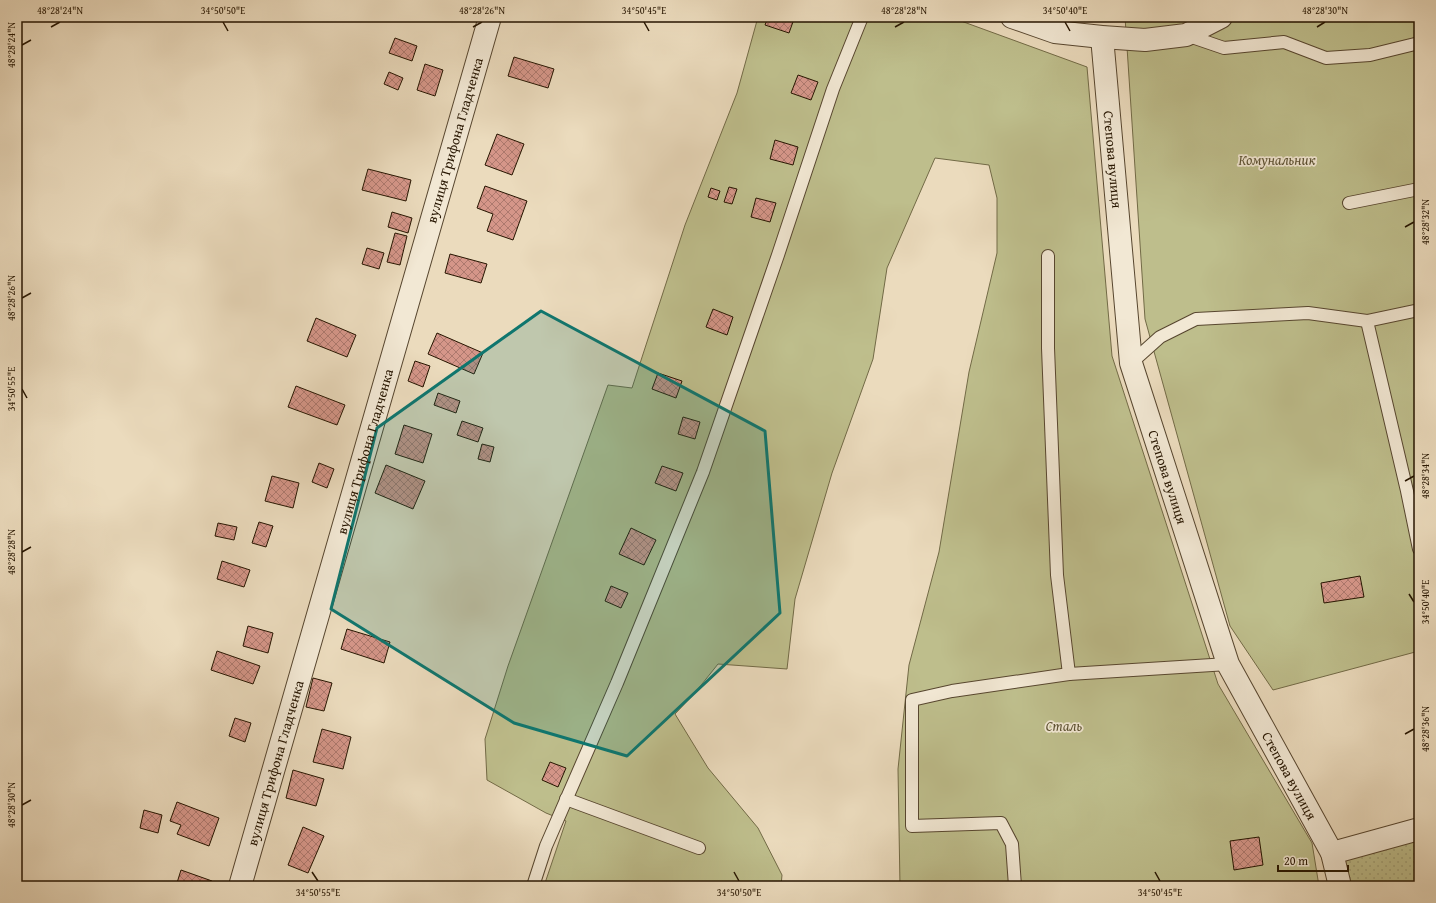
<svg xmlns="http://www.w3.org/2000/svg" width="1436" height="903" viewBox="0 0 1436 903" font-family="'Gentium Book Plus',serif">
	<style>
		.grass { fill: url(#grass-dots); stroke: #726a46 }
		.garden { fill: #bebe8c; stroke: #726a46 }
		.building { fill: url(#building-cross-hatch); stroke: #261500 }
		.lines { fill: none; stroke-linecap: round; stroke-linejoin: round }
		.lane-casing { stroke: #57462f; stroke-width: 14 }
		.street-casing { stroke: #57462f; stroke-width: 24 }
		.lane { stroke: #f2e8d4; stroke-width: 12 }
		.street { stroke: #f2e8d4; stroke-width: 22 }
		.marked { fill: #0f766e; fill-opacity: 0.2; stroke: #0f766e; stroke-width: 3; stroke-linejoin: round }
		.ticks { fill: none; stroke: #261500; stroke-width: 1.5 }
		.labels { text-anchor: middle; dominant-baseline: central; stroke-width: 3.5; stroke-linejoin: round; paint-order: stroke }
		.street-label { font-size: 14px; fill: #261500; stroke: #f2e8d4 }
		.park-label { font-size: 14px; font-style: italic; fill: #5b5031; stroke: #f2e8d4 }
		.neatline { fill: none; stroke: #261500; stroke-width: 1.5 }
		.ticks-label { font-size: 10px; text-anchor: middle; fill: #261500 }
	</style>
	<defs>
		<pattern id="grass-dots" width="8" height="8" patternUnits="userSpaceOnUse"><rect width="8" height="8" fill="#bebe8c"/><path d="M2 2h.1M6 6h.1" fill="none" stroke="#a3a277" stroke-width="1.8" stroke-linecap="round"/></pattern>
		<pattern id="building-cross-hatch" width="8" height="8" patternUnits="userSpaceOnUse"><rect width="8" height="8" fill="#d59689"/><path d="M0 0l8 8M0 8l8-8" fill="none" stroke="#ad796e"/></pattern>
	</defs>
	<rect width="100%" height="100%" fill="#ebdbbd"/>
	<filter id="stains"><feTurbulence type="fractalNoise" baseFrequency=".005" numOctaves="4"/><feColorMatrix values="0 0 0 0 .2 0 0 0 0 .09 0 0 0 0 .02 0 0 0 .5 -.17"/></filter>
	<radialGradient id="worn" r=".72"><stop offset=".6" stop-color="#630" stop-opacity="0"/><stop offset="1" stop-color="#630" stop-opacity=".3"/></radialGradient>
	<polygon class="grass" points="1419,839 1419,886 1350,886 1343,859"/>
	<g class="garden">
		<polygon points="758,17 950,17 1087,67 1112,356 1218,684 1312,843 1319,886 900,886 898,769 909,665 939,552 969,372 997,253 997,198 989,165 935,158 887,268 873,359 832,473 795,599 787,669 718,664 694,694 675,714 708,768 758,828 782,875 781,886 544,886 566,821 546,813 487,780 485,739 508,666 608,385 632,388 685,225 737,93"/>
		<polygon points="1125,17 1419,17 1419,651 1273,690 1230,626 1145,319"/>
	</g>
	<g class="building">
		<polygon points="768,17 790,17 794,19 789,33 765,25"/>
		<polygon points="395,38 417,46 412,61 389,53"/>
		<polygon points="514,57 554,69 548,88 508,76"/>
		<polygon points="425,64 443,70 435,96 417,90"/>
		<polygon points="389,72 403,78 398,90 384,84"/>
		<polygon points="798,75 818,82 811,100 791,93"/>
		<polygon points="497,134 524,144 512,175 485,165"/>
		<polygon points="775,140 798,147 793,165 770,159"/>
		<polygon points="368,169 411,180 406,201 362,190"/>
		<polygon points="485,186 527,201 513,240 487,231 493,214 477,208"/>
		<polygon points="729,187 737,189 732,204 724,202"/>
		<polygon points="711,188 720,191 717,200 708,197"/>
		<polygon points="756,198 776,203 770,222 751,217"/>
		<polygon points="392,212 412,218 408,233 388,227"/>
		<polygon points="395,233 407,236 400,265 387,262"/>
		<polygon points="367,248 384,253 379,269 362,264"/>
		<polygon points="450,254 487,264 481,283 445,273"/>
		<polygon points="713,309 733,317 727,335 706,327"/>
		<polygon points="316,318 356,335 347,357 307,341"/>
		<polygon points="437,333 483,353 474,374 428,354"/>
		<polygon points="415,361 430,366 423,387 408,381"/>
		<polygon points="658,373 682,381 676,398 652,389"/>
		<polygon points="296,386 345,405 337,425 288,407"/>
		<polygon points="438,393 460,401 456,413 434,405"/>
		<polygon points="683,417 700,422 695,439 678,434"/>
		<polygon points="462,421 483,428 478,442 457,435"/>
		<polygon points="404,425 432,434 423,463 395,454"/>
		<polygon points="482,444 494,447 490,462 478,459"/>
		<polygon points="319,463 334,469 327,488 312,482"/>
		<polygon points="386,465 425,481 413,509 375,493"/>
		<polygon points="662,466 683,473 676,491 655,483"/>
		<polygon points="272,476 299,483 293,508 265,501"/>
		<polygon points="259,522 273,526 266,547 252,543"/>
		<polygon points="218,523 237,527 234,540 215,536"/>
		<polygon points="631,528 656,540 644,565 619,554"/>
		<polygon points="222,561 250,570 244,587 217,579"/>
		<polygon points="1360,576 1364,597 1324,603 1321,583"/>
		<polygon points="611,586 628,593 621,608 605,601"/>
		<polygon points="248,626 273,633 268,653 243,646"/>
		<polygon points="347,629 390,642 384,663 341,649"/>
		<polygon points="217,651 260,666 253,684 211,670"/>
		<polygon points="313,678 332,683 324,711 306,707"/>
		<polygon points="235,718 251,723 245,742 229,736"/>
		<polygon points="322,729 351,737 343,769 313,762"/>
		<polygon points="550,762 566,768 558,787 542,780"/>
		<polygon points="293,770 324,779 316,806 286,798"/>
		<polygon points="177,802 219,818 209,846 177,834 181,825 170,821"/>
		<polygon points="144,810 162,815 158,833 140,828"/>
		<polygon points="303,827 324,836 308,873 288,865"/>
		<polygon points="1259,837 1263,865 1234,870 1230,841"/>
		<polygon points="181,870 212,881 210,886 176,886"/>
	</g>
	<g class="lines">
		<g class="lane-casing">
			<g id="lane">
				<polyline points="1186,35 1224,48 1284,42 1326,58 1370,55 1419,43"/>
				<polyline points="1349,203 1419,189"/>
				<polyline points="1048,256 1048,348 1057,575 1069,674"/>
				<polyline points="1367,321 1407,491 1419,549"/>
				<polyline points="1131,363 1160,337 1196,319 1308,313 1367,321 1419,310"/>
				<polyline points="566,799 699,848"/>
				<polyline points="533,886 546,846 617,683 703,472 778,255 833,89 862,17"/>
				<polyline points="1015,886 1012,844 1001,823 912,826 912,700 952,691 1069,674 1228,664"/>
			</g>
		</g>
		<g class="street-casing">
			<g id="street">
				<polyline points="1012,17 1055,32 1102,37 1145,40 1186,35 1221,17"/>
				<path id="s1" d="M1102,37l29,326 97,301 104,189 8,33"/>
				<polyline points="1332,853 1419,829"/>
				<path id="s2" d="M240,886l250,-869"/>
			</g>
		</g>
		<use href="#lane" class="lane"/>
		<use href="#street" class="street"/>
	</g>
	<path class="marked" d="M541,311l224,120 15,182 -153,143 -113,-33 -183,-114 46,-181z"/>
	<path class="ticks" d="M223,22l5,9M644,22l5,9M1065,22l5,9M51,27l9,-5M473,27l9,-5M895,27l9,-5M1317,27l8,-5M22,45l9,-5M1405,227l9,-5M22,298l9,-5M22,389l5,9M1405,481l9,-5M22,552l9,-5M1409,594l5,8M1405,734l9,-5M22,805l9,-5M312,872l6,9M734,872l5,9M1155,872l5,9"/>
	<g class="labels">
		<g class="street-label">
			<text stroke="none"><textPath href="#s2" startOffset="776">вулиця Трифона Гладченка</textPath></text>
			<text stroke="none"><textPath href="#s1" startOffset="123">Степова вулиця</textPath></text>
			<text stroke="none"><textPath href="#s2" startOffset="452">вулиця Трифона Гладченка</textPath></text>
			<text stroke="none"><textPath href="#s1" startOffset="447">Степова вулиця</textPath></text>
			<text stroke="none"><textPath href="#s2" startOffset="128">вулиця Трифона Гладченка</textPath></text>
			<text stroke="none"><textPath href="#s1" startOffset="771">Степова вулиця</textPath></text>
		</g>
		<g class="park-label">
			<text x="1277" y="160">Комунальник</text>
			<text x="1064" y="726">Сталь</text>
		</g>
	</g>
	<rect width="1436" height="903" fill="none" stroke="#ebdbbd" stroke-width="44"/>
	<path d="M1278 865v6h70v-6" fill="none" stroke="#261500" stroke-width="2"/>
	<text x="1284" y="865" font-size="12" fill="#261500" stroke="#f2e8d4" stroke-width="3" paint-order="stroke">20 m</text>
	<rect x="22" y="22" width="1392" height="859" class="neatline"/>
	<g class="ticks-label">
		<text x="60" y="14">48°28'24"N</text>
		<text x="223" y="14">34°50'50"E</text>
		<text x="482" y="14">48°28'26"N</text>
		<text x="644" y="14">34°50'45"E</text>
		<text x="904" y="14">48°28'28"N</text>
		<text x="1065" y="14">34°50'40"E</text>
		<text x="1325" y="14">48°28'30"N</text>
		<text transform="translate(11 45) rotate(-90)" y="4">48°28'24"N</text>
		<text transform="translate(1425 222) rotate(-90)" y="4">48°28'32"N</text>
		<text transform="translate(11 298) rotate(-90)" y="4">48°28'26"N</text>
		<text transform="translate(11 389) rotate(-90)" y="4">34°50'55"E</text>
		<text transform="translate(1425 476) rotate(-90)" y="4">48°28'34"N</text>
		<text transform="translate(11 552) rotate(-90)" y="4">48°28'28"N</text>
		<text transform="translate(1425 602) rotate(-90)" y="4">34°50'40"E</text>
		<text transform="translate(1425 729) rotate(-90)" y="4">48°28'36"N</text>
		<text transform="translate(11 805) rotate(-90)" y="4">48°28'30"N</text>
		<text x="318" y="896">34°50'55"E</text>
		<text x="739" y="896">34°50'50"E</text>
		<text x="1160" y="896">34°50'45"E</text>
	</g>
	<rect width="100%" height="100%" filter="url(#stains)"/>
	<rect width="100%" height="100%" fill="url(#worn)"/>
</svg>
